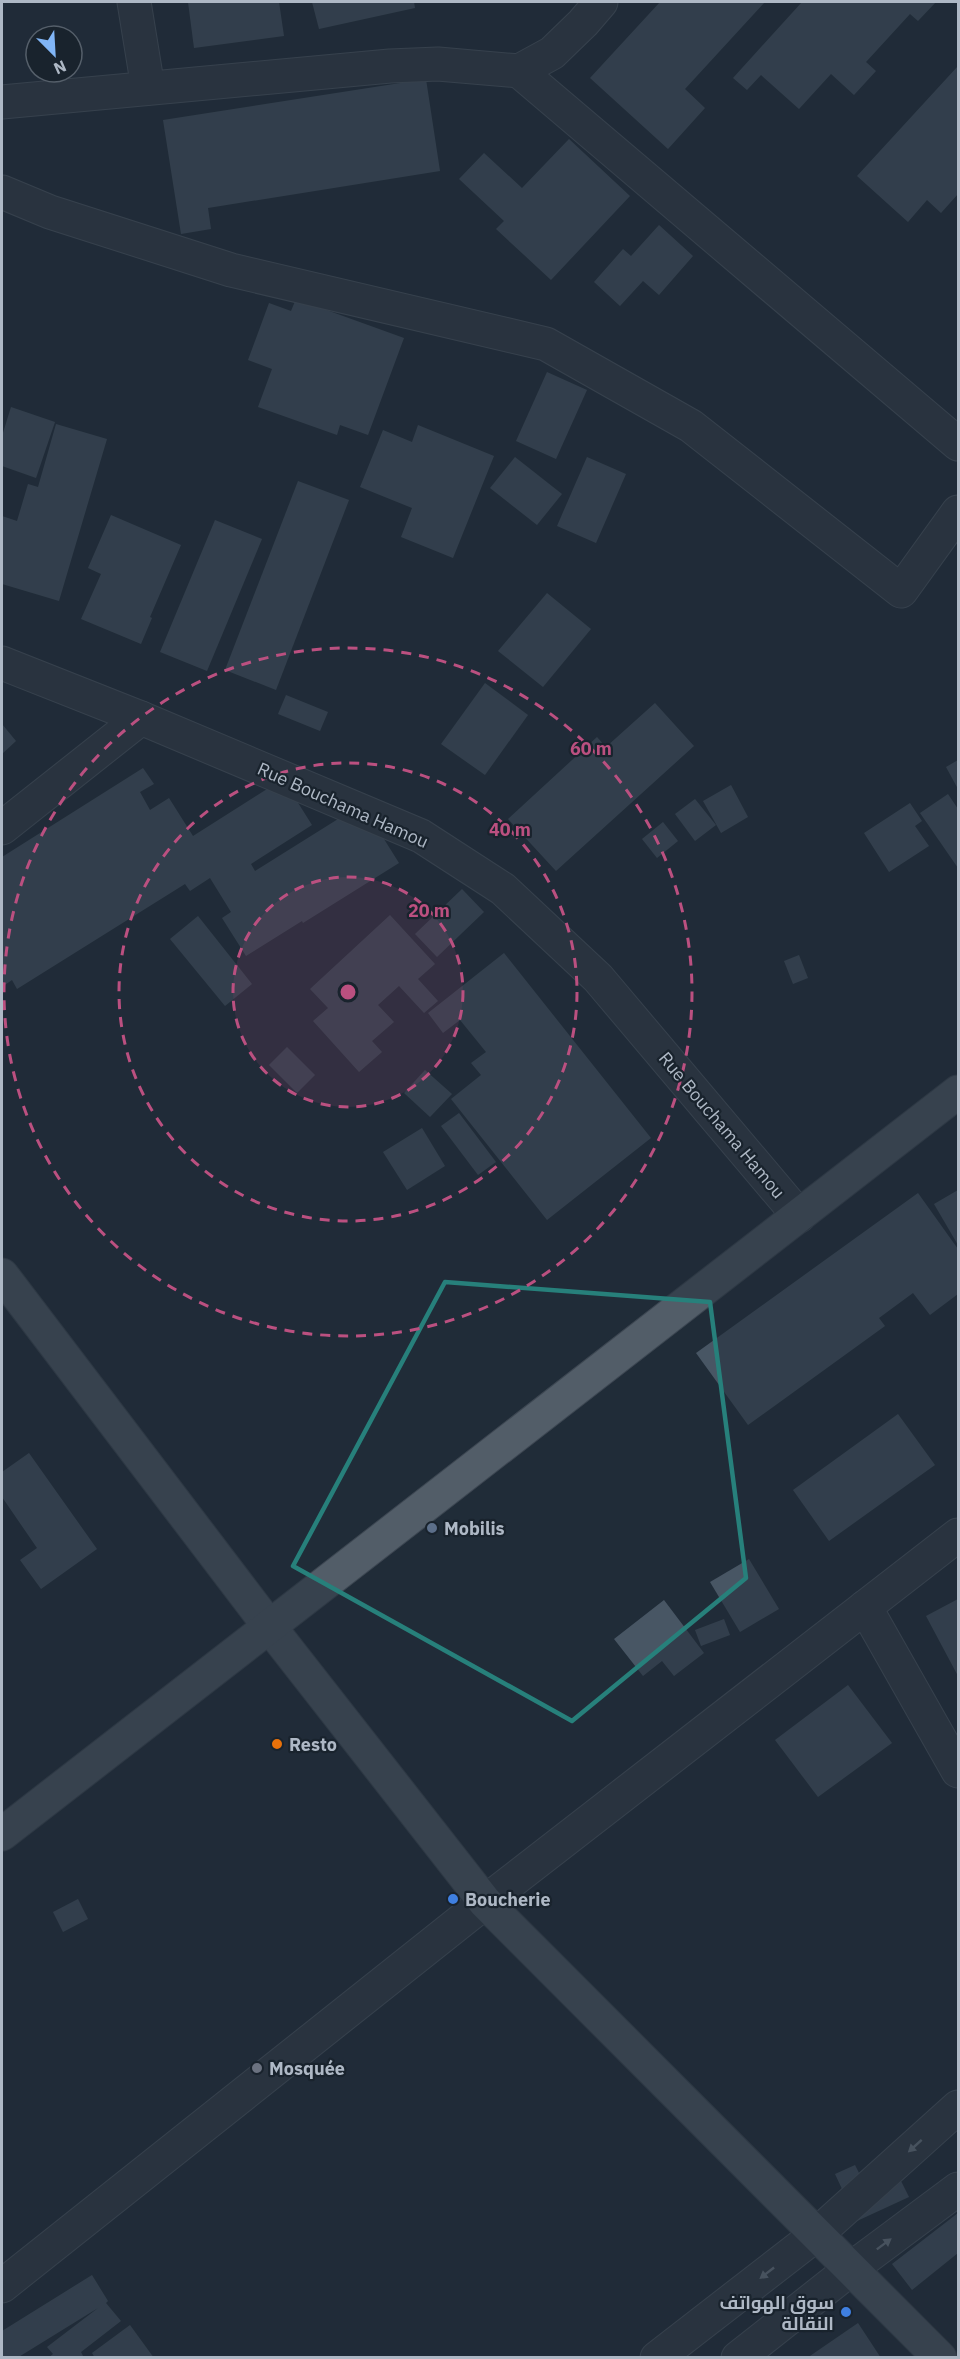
<svg xmlns="http://www.w3.org/2000/svg" width="960" height="2359" viewBox="0 0 960 2359" font-family="'IBM Plex Sans',Cairo,sans-serif">
	<style>
		.building { fill: #485664 }
		.lines { fill: none; stroke-linecap: round; stroke-linejoin: round }
		.minor-casing { stroke: #515b66; stroke-width: 35 }
		.primary-casing { stroke: #3d4752; stroke-width: 35 }
		.minor { stroke: #343d48; stroke-width: 33 }
		.primary { stroke: #525d68; stroke-width: 33 }
		.oneway { fill: #77818d }
		.marked { fill: none; stroke: #27807b; stroke-width: 4.5; stroke-linejoin: round }
		.ring { fill: none; stroke: #bb5080; stroke-width: 3; stroke-dasharray: 10 8 }
		.service-dot { fill: #5c6f8a; stroke: #19232d; stroke-width: 2 }
		.food-dot { fill: #e8710a; stroke: #19232d; stroke-width: 2 }
		.shop-dot { fill: #3f7fe0; stroke: #19232d; stroke-width: 2 }
		.worship-dot { fill: #6b7280; stroke: #19232d; stroke-width: 2 }
		.labels { text-anchor: middle; dominant-baseline: central; stroke-width: 4.5; stroke-linejoin: round; paint-order: stroke }
		.street-label { font-size: 18px; fill: #aeb8c5; stroke: #19232d }
		.poi-label { font-size: 18px; font-weight: bold; fill: #aeb8c5; stroke: #19232d; text-anchor: start }
		.centre { fill: #bb5080; stroke: #19232d; stroke-width: 3 }
		.ring-label { font-size: 18px; text-anchor: middle; font-weight: bold; fill: #bb5080; stroke: #19232d; stroke-width: 4.5; stroke-linejoin: round; paint-order: stroke }
	</style>
	<rect width="100%" height="100%" fill="#202c38"/>
	<g class="building">
		<polygon points="188,2 279,2 284,36 194,48"/>
		<polygon points="312,2 414,2 415,8 319,29"/>
		<polygon points="660,2 765,2 685,89 705,108 668,149 590,78"/>
		<polygon points="802,2 936,2 918,21 910,14 866,62 876,71 854,95 831,74 799,109 761,75 747,90 733,78"/>
		<polygon points="958,66 958,194 941,213 927,200 908,222 857,176"/>
		<polygon points="426,79 440,171 208,208 211,229 181,234 163,120"/>
		<polygon points="569,139 630,196 551,280 496,229 504,221 459,179 484,153 522,188"/>
		<polygon points="659,225 693,256 659,295 643,281 620,306 594,282 623,249 631,256"/>
		<polygon points="296,299 404,338 368,435 340,425 337,435 258,407 272,369 248,360 269,303 291,311"/>
		<polygon points="547,372 587,390 556,459 516,441"/>
		<polygon points="11,407 55,422 36,478 2,466 2,436"/>
		<polygon points="56,424 107,439 59,601 2,584 2,516 17,521 28,484 38,487"/>
		<polygon points="418,425 494,456 453,558 401,537 412,508 360,487 383,430 412,442"/>
		<polygon points="515,457 562,494 537,525 490,488"/>
		<polygon points="587,457 626,474 596,543 557,526"/>
		<polygon points="298,481 349,500 276,690 225,670"/>
		<polygon points="111,515 181,545 150,617 152,618 141,644 81,619 101,574 88,568"/>
		<polygon points="215,520 262,539 207,671 160,652"/>
		<polygon points="547,593 591,629 543,687 498,651"/>
		<polygon points="485,683 528,715 485,775 441,744"/>
		<polygon points="286,695 328,712 320,731 278,714"/>
		<polygon points="655,703 694,746 556,871 508,819 597,737 606,747"/>
		<polygon points="2,724 16,741 2,754"/>
		<polygon points="958,760 958,789 946,767"/>
		<polygon points="143,768 154,784 140,792 150,810 169,798 193,836 283,779 312,825 251,864 255,871 362,804 399,863 303,923 302,921 246,956 222,918 231,912 210,878 190,891 185,884 17,989 12,980 2,987 2,857"/>
		<polygon points="731,785 748,817 721,833 703,801"/>
		<polygon points="948,794 958,809 958,868 920,813"/>
		<polygon points="695,799 716,825 695,841 675,814"/>
		<polygon points="910,803 922,821 915,826 929,846 889,872 864,833"/>
		<polygon points="663,822 678,841 657,858 642,839"/>
		<polygon points="462,889 484,912 437,957 415,934"/>
		<polygon points="390,915 435,964 418,979 438,1001 424,1013 399,986 378,1005 394,1022 372,1041 382,1052 359,1072 313,1021 328,1008 310,989"/>
		<polygon points="198,916 252,984 225,1006 170,939"/>
		<polygon points="504,953 651,1138 547,1220 451,1099 481,1075 471,1063 486,1052 460,1020 443,1033 428,1013"/>
		<polygon points="799,955 808,978 793,984 784,961"/>
		<polygon points="287,1047 315,1075 297,1093 269,1065"/>
		<polygon points="425,1070 452,1094 430,1117 404,1093"/>
		<polygon points="459,1113 496,1162 478,1175 441,1126"/>
		<polygon points="422,1128 445,1166 407,1190 383,1152"/>
		<polygon points="958,1190 958,1245 934,1204"/>
		<polygon points="918,1193 958,1249 958,1294 930,1315 913,1293 879,1318 885,1326 748,1425 696,1353"/>
		<polygon points="898,1414 935,1465 829,1541 793,1490"/>
		<polygon points="29,1453 97,1549 41,1589 20,1560 37,1548 2,1497 2,1472"/>
		<polygon points="749,1559 779,1609 740,1632 710,1582"/>
		<polygon points="958,1599 958,1676 926,1616"/>
		<polygon points="664,1600 704,1653 674,1676 662,1661 643,1676 614,1639"/>
		<polygon points="724,1619 730,1635 701,1646 695,1630"/>
		<polygon points="848,1685 892,1743 818,1797 775,1740"/>
		<polygon points="78,1899 88,1919 63,1932 53,1912"/>
		<polygon points="855,2165 865,2185 898,2175 909,2197 857,2221 835,2174"/>
		<polygon points="958,2213 958,2253 912,2290 892,2264"/>
		<polygon points="92,2275 108,2301 106,2303 121,2321 81,2352 84,2358 48,2358 53,2354 47,2347 98,2308 17,2358 4,2358 2,2353 2,2331"/>
		<polygon points="858,2323 881,2358 807,2358"/>
		<polygon points="130,2325 154,2358 95,2358 92,2353"/>
	</g>
	<g class="lines">
		<g class="minor-casing">
			<g id="minor">
				<polyline points="134,2 148,88"/>
				<polyline points="519,71 958,444"/>
				<polyline points="2,102 390,66 438,64 519,71 552,53 583,23 601,2"/>
				<polyline points="2,192 50,212 231,270 546,344 691,426 901,591 958,512"/>
				<polyline points="2,663 141,718 421,836 503,889 598,978 799,1216"/>
				<polyline points="2,828 141,718"/>
				<polyline points="865,1607 958,1771"/>
				<polyline points="2,2286 485,1902 958,1535"/>
				<polyline points="657,2358 817,2234 958,2107"/>
				<polyline points="738,2358 852,2268 958,2189"/>
			</g>
		</g>
		<g class="primary-casing">
			<g id="primary">
				<polyline points="2,1275 269,1626 485,1902 940,2358"/>
				<polyline points="2,1834 958,1092"/>
			</g>
		</g>
		<use href="#minor" class="minor"/>
		<use href="#primary" class="primary"/>
	</g>
	<defs><path id="oneway-solid" d="M-6-.8H1V-3.2L6.5 0L1 3.2V.8H-6Z" transform="scale(1.5)"/></defs>
	<g class="oneway">
		<use href="#oneway-solid" transform="translate(915 2146) rotate(138)"/>
		<use href="#oneway-solid" transform="translate(884 2244) rotate(-37)"/>
		<use href="#oneway-solid" transform="translate(767 2273) rotate(142)"/>
	</g>
	<path d="M0 0H960V2359H0ZM445,1282l265,20 36,276 -174,143 -279,-155z" fill="#202c38" fill-opacity=".55" fill-rule="evenodd"/>
	<path class="marked" d="M445,1282l265,20 36,276 -174,143 -279,-155z"/>
	<circle cx="348" cy="992" r="115" fill="#bb5080" fill-opacity=".12"/>
	<g class="ring">
		<circle cx="348" cy="992" r="115"/>
		<circle cx="348" cy="992" r="229"/>
		<circle cx="348" cy="992" r="344"/>
	</g>
	<circle class="service-dot" cx="432" cy="1528" r="6"/>
	<circle class="food-dot" cx="277" cy="1744" r="6"/>
	<g class="shop-dot">
		<circle cx="453" cy="1899" r="6"/>
		<circle cx="846" cy="2312" r="6"/>
	</g>
	<circle class="worship-dot" cx="257" cy="2068" r="6"/>
	<g class="labels">
		<g class="street-label">
			<text transform="translate(343 805) rotate(24)">Rue Bouchama Hamou</text>
			<text transform="translate(722 1125) rotate(50)">Rue Bouchama Hamou</text>
		</g>
		<g class="poi-label">
			<text x="444" y="1528">Mobilis</text>
			<text x="289" y="1744">Resto</text>
			<text x="465" y="1899">Boucherie</text>
			<text x="269" y="2068">Mosquée</text>
			<text x="834" y="2302" text-anchor="end">سوق الهواتف<tspan x="834" dy="21">النقالة</tspan></text>
		</g>
	</g>
	<circle cx="348" cy="992" r="9" class="centre"/>
	<g class="ring-label">
		<text x="591" y="755">60 m</text>
		<text x="510" y="836">40 m</text>
		<text x="429" y="917">20 m</text>
	</g>
	<rect width="960" height="2359" fill="none" stroke="#aeb8c5" stroke-width="6"/>
	<g transform="translate(54 54) rotate(156)"><circle r="28" fill="#19232d" stroke="#555f6a" stroke-width="1.5"/>
	<path d="M0-4.5L10 22L0 15L-10 22Z" fill="#81b6f7"/>
	<text y="-9" font-size="16" font-weight="bold" text-anchor="middle" fill="#aeb8c5">N</text>
	</g>
</svg>
